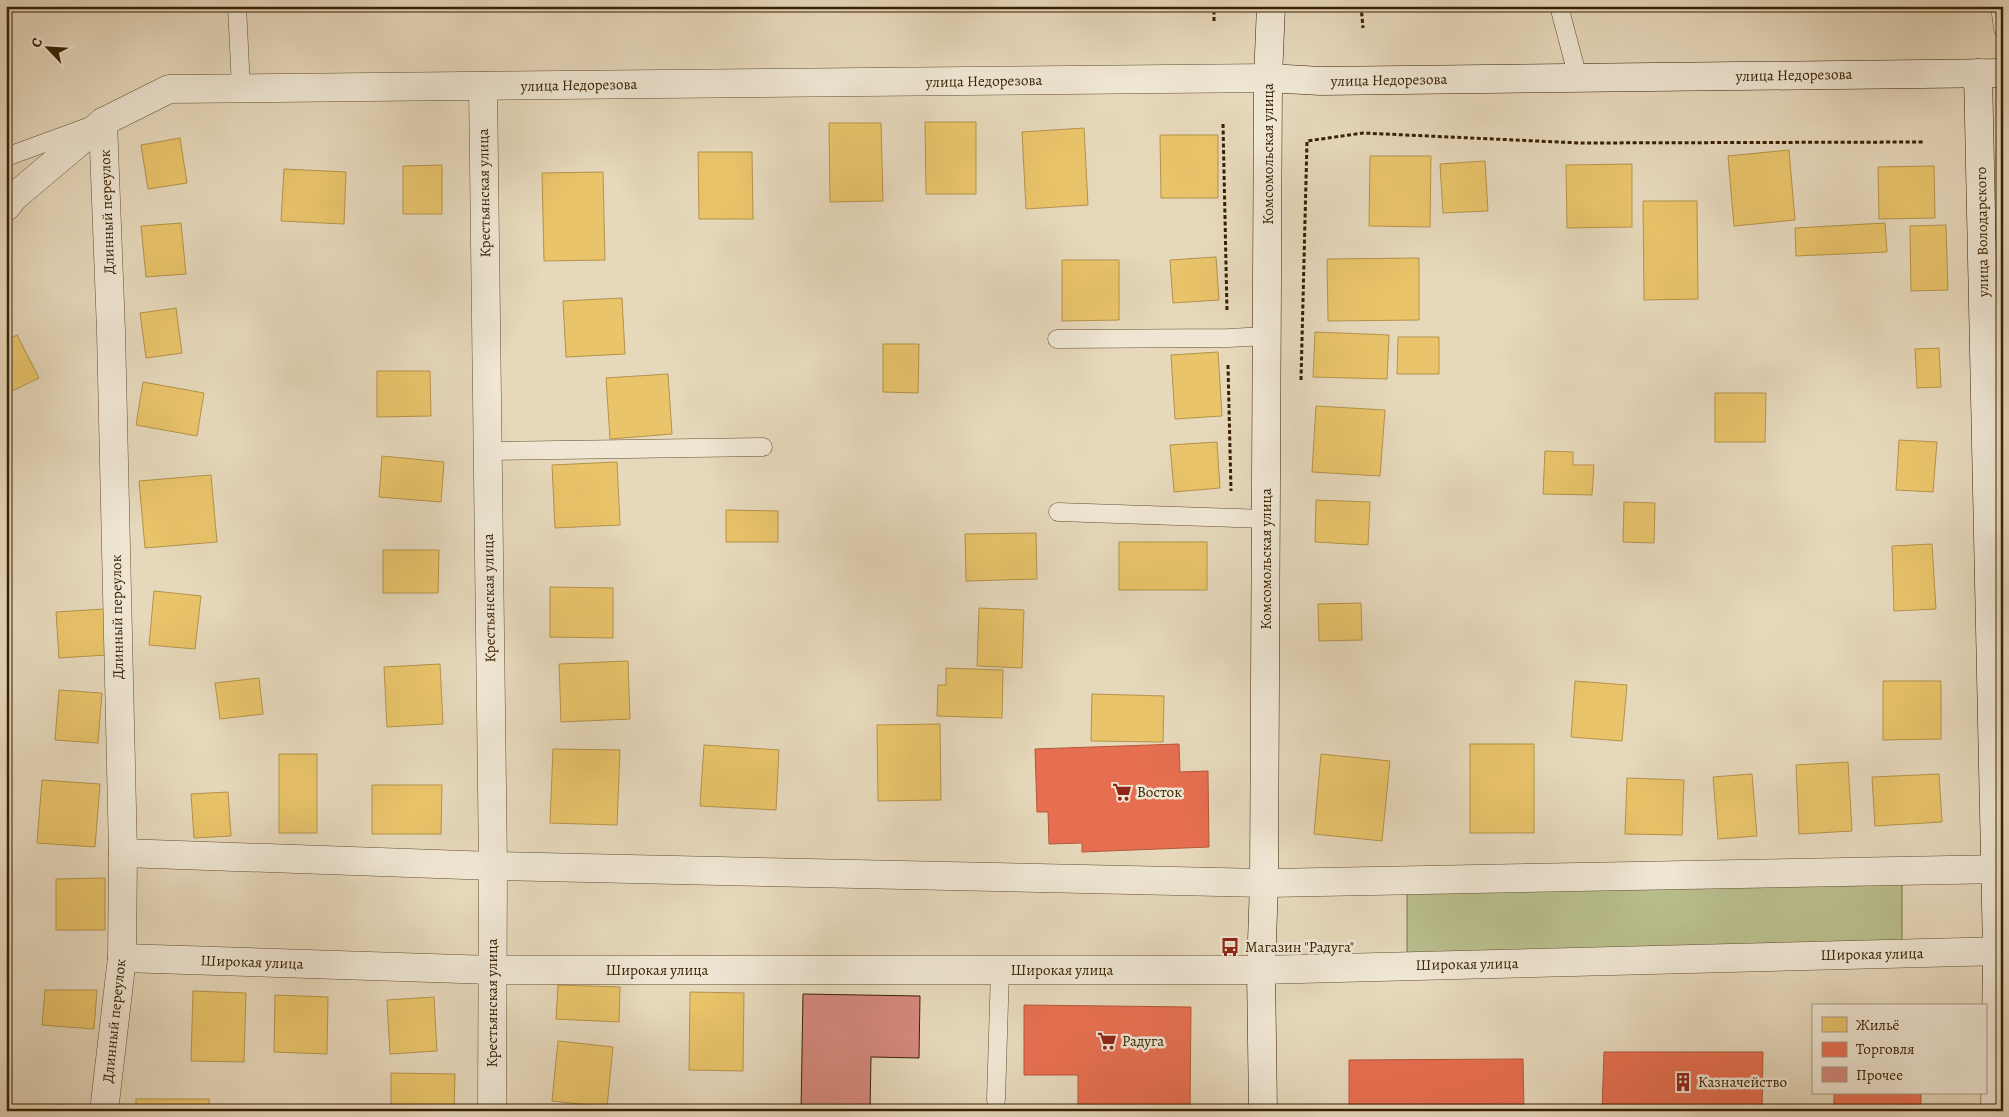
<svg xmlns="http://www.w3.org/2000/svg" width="2009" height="1117" viewBox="0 0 2009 1117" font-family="Alegreya,serif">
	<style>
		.green { fill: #b9be8d; stroke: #797048 }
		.homes { fill: #e9c46a; stroke: #b4934b }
		.shops { fill: #e76f51; stroke: #b35839 }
		.building { fill: #d5887b; stroke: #392102 }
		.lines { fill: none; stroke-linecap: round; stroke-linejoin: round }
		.lane-casing { stroke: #644f30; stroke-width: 19 }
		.street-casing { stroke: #644f30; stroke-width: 29 }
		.secondary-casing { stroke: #392102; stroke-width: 29 }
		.path { stroke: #392102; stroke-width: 3; stroke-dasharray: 4 2.5; stroke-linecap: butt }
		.lane { stroke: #efe6d3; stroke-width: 18 }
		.street { stroke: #efe6d3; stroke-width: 28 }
		.secondary { stroke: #efe6d3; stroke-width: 28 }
		.labels { text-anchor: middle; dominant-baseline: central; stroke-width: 5; stroke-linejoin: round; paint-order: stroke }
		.street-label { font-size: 15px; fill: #392102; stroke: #efe6d3 }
		.poi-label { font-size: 15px; fill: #392102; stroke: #efe6d3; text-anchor: start }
	</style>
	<rect width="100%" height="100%" fill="#e6d8bb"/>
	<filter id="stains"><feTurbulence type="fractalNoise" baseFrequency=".004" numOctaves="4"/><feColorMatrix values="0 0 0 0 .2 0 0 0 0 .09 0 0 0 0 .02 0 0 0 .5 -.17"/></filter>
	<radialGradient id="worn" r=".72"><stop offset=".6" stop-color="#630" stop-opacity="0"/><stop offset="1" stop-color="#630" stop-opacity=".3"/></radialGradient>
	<polygon class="green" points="1902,883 1902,950 1407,956 1407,889"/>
	<g class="homes">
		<polygon points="925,122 976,122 976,194 926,194"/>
		<polygon points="829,123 881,123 883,201 830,202"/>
		<polygon points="1084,128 1088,205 1026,209 1022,132"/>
		<polygon points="1160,135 1218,135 1218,198 1161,198"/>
		<polygon points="180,138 187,183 148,189 141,145"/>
		<polygon points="1789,150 1795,220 1734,226 1728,156"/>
		<polygon points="698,152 752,152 753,219 699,219"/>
		<polygon points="1370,156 1431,156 1430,227 1369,226"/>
		<polygon points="1485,161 1488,211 1443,213 1440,164"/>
		<polygon points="1632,164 1632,227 1567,228 1566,165"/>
		<polygon points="442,165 442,214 403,214 403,166"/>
		<polygon points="1934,166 1935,218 1879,219 1878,167"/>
		<polygon points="284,169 346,172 344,224 281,221"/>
		<polygon points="603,172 605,260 544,261 542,173"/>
		<polygon points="1643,201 1697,201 1698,299 1644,300"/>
		<polygon points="181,223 186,274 146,277 141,226"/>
		<polygon points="1885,223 1887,252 1796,256 1795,228"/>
		<polygon points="1946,225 1948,290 1911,291 1910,226"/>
		<polygon points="1216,257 1219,300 1173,303 1170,260"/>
		<polygon points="1419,258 1419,320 1328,321 1327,259"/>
		<polygon points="1062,260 1119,260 1119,320 1062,321"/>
		<polygon points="622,298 625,354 566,357 563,301"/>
		<polygon points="176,308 182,353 146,358 140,313"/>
		<polygon points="1315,332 1389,335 1387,379 1313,377"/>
		<polygon points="17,335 39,378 6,394 6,340"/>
		<polygon points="1398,337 1439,337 1439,374 1397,374"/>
		<polygon points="883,344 919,344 918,393 883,392"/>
		<polygon points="1939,348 1941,387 1917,388 1915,349"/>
		<polygon points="1218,352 1222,416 1175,419 1171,355"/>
		<polygon points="377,371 430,371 431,416 377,417"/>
		<polygon points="668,374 672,434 610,439 606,378"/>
		<polygon points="143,382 204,393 197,436 136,425"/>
		<polygon points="1715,393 1766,393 1765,442 1715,442"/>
		<polygon points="1316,406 1385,410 1380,476 1312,472"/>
		<polygon points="1899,440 1937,442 1933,492 1896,490"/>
		<polygon points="1217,442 1220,488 1174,492 1170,445"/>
		<polygon points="1545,451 1573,452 1573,465 1594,465 1592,495 1543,494"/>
		<polygon points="382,456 444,462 441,502 379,497"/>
		<polygon points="617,462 620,525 555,528 552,465"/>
		<polygon points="211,475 217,542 145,548 139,481"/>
		<polygon points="1316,500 1370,502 1368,545 1315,542"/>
		<polygon points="1624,502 1655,503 1654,543 1623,542"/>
		<polygon points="726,510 778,511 778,542 726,542"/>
		<polygon points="1036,533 1037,579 966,581 965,534"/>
		<rect x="1119" y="542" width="88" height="48"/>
		<polygon points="1932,544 1936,609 1894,611 1892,546"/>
		<polygon points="383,550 439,550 438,593 383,593"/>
		<polygon points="550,587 613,588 613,638 550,637"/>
		<polygon points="154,591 201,596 195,649 149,645"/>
		<polygon points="1361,603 1362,640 1319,641 1318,604"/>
		<polygon points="979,608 1024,610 1022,668 977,666"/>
		<polygon points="105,609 107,655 59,658 56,612"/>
		<polygon points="628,661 630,719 561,722 559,664"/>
		<polygon points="440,664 443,724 387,727 384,667"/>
		<polygon points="946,668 1003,670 1002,718 937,716 938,685 946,685"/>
		<polygon points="259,678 263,714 220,719 215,683"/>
		<polygon points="1575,681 1627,685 1622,741 1571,737"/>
		<polygon points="1883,681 1941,681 1941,739 1883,740"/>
		<polygon points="59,690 102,693 98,743 55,740"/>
		<polygon points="1092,694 1164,696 1163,742 1091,741"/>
		<polygon points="940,724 941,800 878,801 877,725"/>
		<rect x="1470" y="744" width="64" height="89"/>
		<polygon points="704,745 779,750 776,810 700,806"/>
		<polygon points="553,749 620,750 617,825 550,823"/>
		<rect x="279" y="754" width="38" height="79"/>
		<polygon points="1321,754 1390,761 1382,841 1314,834"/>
		<polygon points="1848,762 1852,831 1799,834 1796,765"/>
		<polygon points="1752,774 1757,836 1718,839 1713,777"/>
		<polygon points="1939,774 1942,822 1875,826 1872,777"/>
		<polygon points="1627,778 1684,780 1682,835 1625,834"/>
		<polygon points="42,780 100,784 95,847 37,843"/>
		<polygon points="372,785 442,785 441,834 372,834"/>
		<polygon points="228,792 231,836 194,838 191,794"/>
		<polygon points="105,878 105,930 56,930 56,879"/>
		<polygon points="558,985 620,987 619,1022 556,1019"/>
		<polygon points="45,990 97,990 94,1029 42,1025"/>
		<polygon points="193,991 246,993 244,1062 191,1061"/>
		<polygon points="690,992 744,993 743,1071 689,1070"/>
		<polygon points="275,995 328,997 327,1054 274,1052"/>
		<polygon points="434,997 437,1051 390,1054 387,1000"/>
		<polygon points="558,1041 613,1047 607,1107 552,1101"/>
		<polygon points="391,1073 455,1074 454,1111 391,1111"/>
		<rect x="136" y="1099" width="73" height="12"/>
		<polygon points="57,1104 97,1111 56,1111"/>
	</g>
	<g class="shops">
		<polygon points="1179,744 1180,772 1208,771 1209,847 1082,852 1082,843 1049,844 1048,812 1037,812 1035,749"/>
		<polygon points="1024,1005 1191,1007 1190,1111 1078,1111 1078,1075 1024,1075"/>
		<polygon points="1604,1052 1763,1052 1762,1111 1602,1111"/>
		<polygon points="1523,1059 1524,1111 1349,1111 1349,1060"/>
		<rect x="1834" y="1093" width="87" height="18"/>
	</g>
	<polygon class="building" points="803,994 920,996 919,1058 871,1057 870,1111 801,1111"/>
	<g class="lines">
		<g class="lane-casing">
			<g id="lane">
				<polyline points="237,6 241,88"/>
				<polyline points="1559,6 1578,78"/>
				<polyline points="2000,6 2003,29"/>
				<polyline points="6,157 88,127"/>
				<polyline points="1057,339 1228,338 1267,336"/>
				<polyline points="1984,343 2003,343"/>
				<polyline points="487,451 763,447"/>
				<polyline points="1058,512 1266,519"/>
				<polyline points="996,1100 1000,970"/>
			</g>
		</g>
		<g class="street-casing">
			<g id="street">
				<polyline points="483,86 493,866 492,1111"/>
				<polyline points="103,122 111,331 123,853 122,958 104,1111"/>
				<polyline points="6,207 14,197 103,122 169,89 1268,78"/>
				<polyline points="123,853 493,866 1264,883 2003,869"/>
				<polyline points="122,958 492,970 1261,970 2003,951"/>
			</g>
		</g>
		<g class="secondary-casing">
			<g id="secondary">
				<polyline points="1978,73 1997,951 1995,1111"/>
				<polyline points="1268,78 1321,81 2003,73"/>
				<polyline points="1263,1111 1261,970 1264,883 1268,78 1271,6"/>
			</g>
		</g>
		<g class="path">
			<polyline points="1361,6 1363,28"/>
			<polyline points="1361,9 1435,6"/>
			<polyline points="1214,21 1214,6"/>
			<polyline points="1223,124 1227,311"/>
			<polyline points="1228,365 1231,491"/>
			<polyline points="1301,380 1307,141 1363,133 1580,143 1923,142"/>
		</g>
		<use href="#lane" class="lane"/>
		<use href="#street" class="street"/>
		<use href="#secondary" class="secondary"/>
	</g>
	<defs>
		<g id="supermarket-bare" transform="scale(1.5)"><path d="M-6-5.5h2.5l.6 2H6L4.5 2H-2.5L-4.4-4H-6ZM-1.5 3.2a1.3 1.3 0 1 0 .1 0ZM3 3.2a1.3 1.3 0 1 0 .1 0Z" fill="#8f2418" stroke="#efe6d3" stroke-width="2.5" paint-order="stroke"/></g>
		<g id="bus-bare" transform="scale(1.5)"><path d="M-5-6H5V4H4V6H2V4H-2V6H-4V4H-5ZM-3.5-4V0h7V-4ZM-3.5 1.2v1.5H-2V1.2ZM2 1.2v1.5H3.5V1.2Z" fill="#8f2418" stroke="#efe6d3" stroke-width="2.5" paint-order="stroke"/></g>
		<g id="building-bare" transform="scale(1.5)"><path d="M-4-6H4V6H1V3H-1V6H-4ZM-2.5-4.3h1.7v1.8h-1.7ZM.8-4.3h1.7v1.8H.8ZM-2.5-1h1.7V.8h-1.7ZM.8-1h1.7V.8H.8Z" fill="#8f2418" stroke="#efe6d3" stroke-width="2.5" paint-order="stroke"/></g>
	</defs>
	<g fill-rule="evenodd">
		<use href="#supermarket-bare" x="1122" y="792"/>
		<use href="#bus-bare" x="1230" y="947"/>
		<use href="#supermarket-bare" x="1107" y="1041"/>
		<use href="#building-bare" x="1683" y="1082"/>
	</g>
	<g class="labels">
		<g class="street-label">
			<text transform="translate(1794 75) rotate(-1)">улица Недорезова</text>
			<text transform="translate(1389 80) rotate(-1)">улица Недорезова</text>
			<text transform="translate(984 81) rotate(-1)">улица Недорезова</text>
			<text transform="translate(579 85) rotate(-1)">улица Недорезова</text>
			<text transform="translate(1268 154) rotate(-90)">Комсомольская улица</text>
			<text transform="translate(484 193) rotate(-91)">Крестьянская улица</text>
			<text transform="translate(107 212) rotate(-92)">Длинный переулок</text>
			<text transform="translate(1982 232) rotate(-91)">улица Володарского</text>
			<text transform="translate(1266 559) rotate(-90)">Комсомольская улица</text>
			<text transform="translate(489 598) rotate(-91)">Крестьянская улица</text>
			<text transform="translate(117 617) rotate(-91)">Длинный переулок</text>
			<text transform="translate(1872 954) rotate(-1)">Широкая улица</text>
			<text transform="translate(252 962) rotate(2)">Широкая улица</text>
			<text transform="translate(1467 964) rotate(-1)">Широкая улица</text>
			<text x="657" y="970">Широкая улица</text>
			<text x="1062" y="970">Широкая улица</text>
			<text transform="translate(492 1003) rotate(-90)">Крестьянская улица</text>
			<text transform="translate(114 1021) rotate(-84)">Длинный переулок</text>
		</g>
		<g class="poi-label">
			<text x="1137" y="792">Восток</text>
			<text x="1245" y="947">Магазин "Радуга"</text>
			<text x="1122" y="1041">Радуга</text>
			<text x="1698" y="1082">Казначейство</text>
		</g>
	</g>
	<rect width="2009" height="1117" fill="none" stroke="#e6d8bb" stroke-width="25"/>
	<rect x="8" y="8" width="1994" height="1102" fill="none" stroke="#392102" stroke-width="2.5"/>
	<rect x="12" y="12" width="1984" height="1092" fill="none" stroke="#392102"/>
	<rect x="1812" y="1004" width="175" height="90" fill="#efe6d3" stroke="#a6977f"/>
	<rect x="1822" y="1017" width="25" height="15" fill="#e9c46a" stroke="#a6977f"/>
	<text x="1856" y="1030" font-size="15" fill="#392102">Жильё</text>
	<rect x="1822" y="1042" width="25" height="15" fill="#e76f51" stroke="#a6977f"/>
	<text x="1856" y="1054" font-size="15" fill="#392102">Торговля</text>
	<rect x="1822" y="1067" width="25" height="15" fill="#d5887b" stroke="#a6977f"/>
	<text x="1856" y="1080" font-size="15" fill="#392102">Прочее</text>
	<g transform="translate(48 48) rotate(295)" stroke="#efe6d3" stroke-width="4" paint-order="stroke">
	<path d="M0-4L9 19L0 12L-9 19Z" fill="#392102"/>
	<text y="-8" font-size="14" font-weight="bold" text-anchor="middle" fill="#392102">С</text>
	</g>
	<rect width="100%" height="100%" filter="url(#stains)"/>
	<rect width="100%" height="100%" fill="url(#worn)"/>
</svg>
